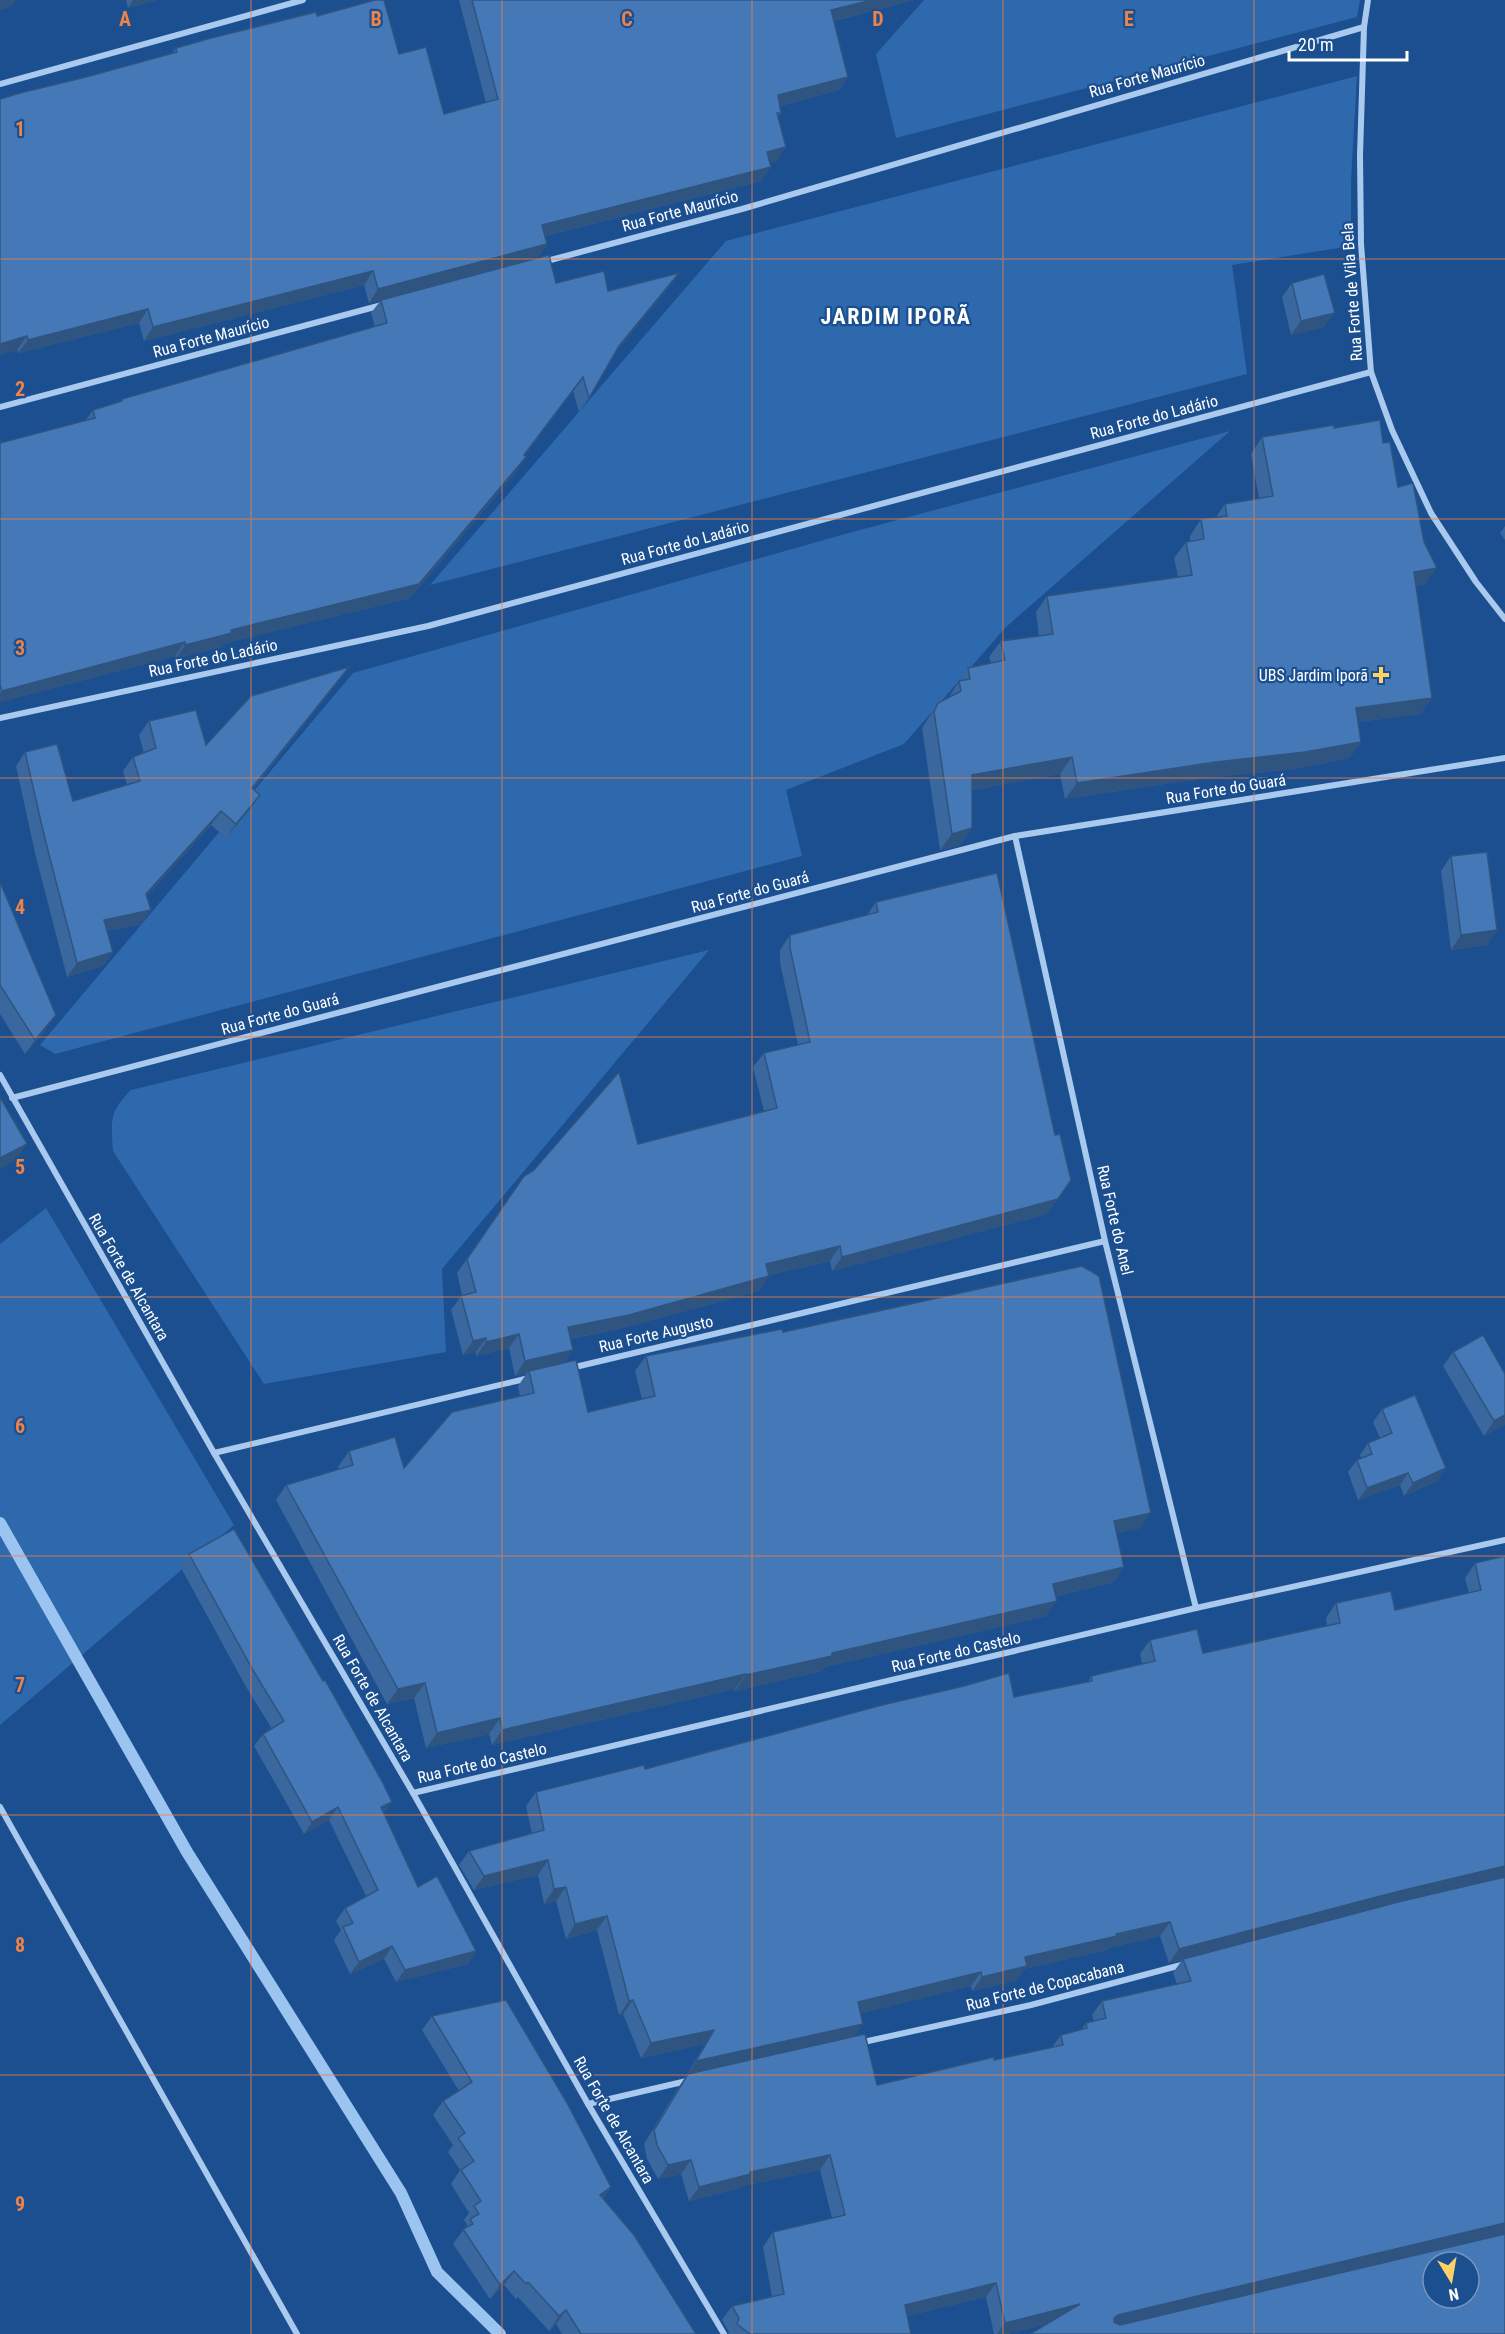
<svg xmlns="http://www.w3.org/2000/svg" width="1505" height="2334" viewBox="0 0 1505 2334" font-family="'Roboto Condensed',sans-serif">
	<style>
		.green { fill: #2e69ad }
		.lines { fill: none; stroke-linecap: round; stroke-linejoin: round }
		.stream { stroke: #9cc4f0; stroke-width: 12 }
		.street { stroke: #a9c9ee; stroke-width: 6 }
		.wall { fill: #3a679d; fill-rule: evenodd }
		.shaded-wall { fill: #305480 }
		.building { fill: #4478b7; stroke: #305480; stroke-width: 1.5; fill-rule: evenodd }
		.grid { fill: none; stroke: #ee8249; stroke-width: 1.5; stroke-opacity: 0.55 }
		.poi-dot { fill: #ffd166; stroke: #1b4f8f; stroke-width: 2 }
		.labels { text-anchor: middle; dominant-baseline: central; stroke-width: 4.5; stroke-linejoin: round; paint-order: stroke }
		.street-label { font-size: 16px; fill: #fff; stroke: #1b4f8f }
		.poi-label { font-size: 16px; fill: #fff; stroke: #1b4f8f; text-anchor: end }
		.district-label { font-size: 22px; font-weight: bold; letter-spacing: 1.5px; fill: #fff; stroke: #1b4f8f }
		.grid-label { font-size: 20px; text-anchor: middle; font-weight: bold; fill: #ee8249; stroke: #1b4f8f; stroke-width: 4.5; stroke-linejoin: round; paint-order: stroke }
	</style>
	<rect width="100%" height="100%" fill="#1b4f8f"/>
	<g class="green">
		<polygon points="924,0 1360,0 1357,17 896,138 876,54"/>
		<polygon points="1357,76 1351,180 1351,246 1232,265 1247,374 430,585 726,241"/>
		<polygon points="1230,431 1005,628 904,744 786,790 802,856 55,1054 40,1045 353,673 845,534"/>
		<path d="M709,950l-267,319 4,83 -182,32 -151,-233c-2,-30 -4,-39 18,-61z"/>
		<polygon points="46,1208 234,1525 0,1725 0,1244"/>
	</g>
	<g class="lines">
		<polyline class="stream" points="0,1523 187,1852 401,2193 437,2272 500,2334"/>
		<g class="street">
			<polyline points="1368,0 1364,27 1360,155 1361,244 1371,372 1392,430 1431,513 1476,582 1505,619"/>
			<polyline points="0,84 303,0"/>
			<polyline points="543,262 742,209 1364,27"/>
			<polyline points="0,407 382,305"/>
			<polyline points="0,718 428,626 1371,372"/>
			<polyline points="1015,836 1105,1241 1196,1608"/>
			<polyline points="0,1075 214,1453 413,1793 588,2104 724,2334"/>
			<polyline points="12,1098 1015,836 1505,758"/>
			<polyline points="571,1368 1105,1241"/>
			<polyline points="214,1453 529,1378"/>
			<polyline points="413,1793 1196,1608 1505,1540"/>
			<polyline points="0,1807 297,2334"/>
			<polyline points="859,2043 1031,2005 1185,1964"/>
			<polyline points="588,2104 691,2080"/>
		</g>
	</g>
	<g class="wall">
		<polygon points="126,0 157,0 128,8"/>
		<polygon points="459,0 914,0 834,21 848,77 839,90 780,106 781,113 778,117 777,161 770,162 761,181 545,236 547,244 537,258 556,283 608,291 679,273 669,287 615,353 589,398 579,412 573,391 525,455 517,471 410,598 225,643 222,647 176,658 175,656 0,702 0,443 85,421 93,410 119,402 122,399 375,327 371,313 381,300 369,303 364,285 144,341 139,323 18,353 17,350 0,355 0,99 86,77 172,53 176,48 317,16 399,54 444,114 486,103"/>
		<polygon points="1292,283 1324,327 1291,335 1282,297"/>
		<polygon points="1334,428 1383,443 1398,487 1426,584 1416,586 1432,698 1420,714 1358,722 1361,742 1349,758 1294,769 1205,778 1065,799 1060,774 972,790 972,828 960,845 940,850 922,728 938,703 948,698 968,668 991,663 989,657 1001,641 1039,636 1036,612 1047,596 1178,577 1174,558 1186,542 1190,541 1190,536 1201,519 1216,517 1225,504 1259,498 1251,454 1262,437"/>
		<polygon points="1505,526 1505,540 1500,533"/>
		<polygon points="349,667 339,681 253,789 260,795 250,809 226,838 211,825 147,896 151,910 141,924 107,931 113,952 103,966 67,977 35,853 16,766 25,752 73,801 127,785 123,771 133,757 144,753 139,735 149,721 206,745"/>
		<polygon points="1451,856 1497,930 1487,945 1451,950 1441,871"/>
		<polygon points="0,882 47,1028 25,1054 0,1014"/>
		<polygon points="876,902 1047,1214 832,1271 830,1261 769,1275 759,1291 619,1329 570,1339 573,1350 564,1362 588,1412 642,1399 635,1371 646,1356 783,1332 1140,1528 1116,1533 1124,1567 1114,1582 1056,1596 1046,1616 825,1667 822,1671 735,1691 735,1689 492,1745 489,1734 426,1748 414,1698 387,1704 276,1500 286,1485 339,1469 338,1467 349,1451 404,1468 520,1396 518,1386 527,1373 515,1376 509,1348 476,1356 476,1352 463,1355 451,1310 462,1295 457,1273 524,1176 638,1144 764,1111 753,1067 764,1053 798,1045 780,963 780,950 790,935 867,915"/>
		<polygon points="1453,1352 1505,1424 1484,1436 1443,1366"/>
		<polygon points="1382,1409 1446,1468 1437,1481 1404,1496 1400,1485 1358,1500 1348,1472 1357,1460 1361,1458 1360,1455 1368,1443 1380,1438 1373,1422"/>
		<polygon points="189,1554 384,1813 418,1887 476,1951 468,1964 396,1982 384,1959 350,1974 334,1940 341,1930 336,1921 345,1908 366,1896 329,1820 304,1834 254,1746 263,1734 272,1729 245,1685 180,1566"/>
		<path d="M1505,1556l-458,768 -40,10h-13l-8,-37 -79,19 4,18h-183l1,-2 -7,-12 10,-14 40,-9 -9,-50 10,-15 59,-14 -12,-48 -78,16 -1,2 -52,13 -8,-27 -23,5 -11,-20 -3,-15 34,-56 9,-13 -1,1 19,-32 -64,14 -18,-44 -4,1 -22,-85 -31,9 -10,-38 -12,3 -6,-29 -64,15 -15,-25 10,-14 63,-17 -6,-28 10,-14 109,-23 369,-72 74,-15 3,-6 51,-12 -2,-10 10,-14 53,13 124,-27 -1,-8 10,-15 59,7 74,-17 -4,-15 10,-15zM1160,1936l9,27 13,-3 -9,13 4,11 -75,17 -10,14 2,6 -8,2 -5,7 -20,5 -9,12 -175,38 -23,-48 7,-24 110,-27 1,5 45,-11 7,-11 83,-19 1,-2z"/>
		<polygon points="432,2016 611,2187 603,2199 696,2334 562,2334 556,2324 549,2331 518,2297 516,2299 504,2285 490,2299 453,2244 467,2225 464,2220 469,2213 451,2184 460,2170 448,2152 453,2145 433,2115 443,2101 459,2091 422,2030"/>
	</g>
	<g class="shaded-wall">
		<polygon points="0,0 16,0 11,7 0,10"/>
		<polygon points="133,0 157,0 128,8"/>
		<polygon points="872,0 914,0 821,24 831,10"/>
		<polygon points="848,77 839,90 768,109 778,95"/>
		<polygon points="786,147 777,161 758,165 767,152"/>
		<polygon points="771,167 761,181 532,239 542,225"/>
		<polygon points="547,244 537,258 369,303 378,289"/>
		<polygon points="373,271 364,285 144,341 153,327"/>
		<polygon points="679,273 669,287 610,360 619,346"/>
		<polygon points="148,309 139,323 18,353 28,340"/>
		<polygon points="1335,313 1324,327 1291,335 1301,321"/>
		<polygon points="27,336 17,350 0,355 0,344"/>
		<polygon points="526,457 517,471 410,598 225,643 222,647 176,658 185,645 231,630"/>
		<polygon points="1437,568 1426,584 1402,588 1414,572"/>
		<polygon points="185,642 175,656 0,702 0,693 2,691"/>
		<polygon points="349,667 339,681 242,802 252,788"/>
		<polygon points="1432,698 1420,714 1344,724 1356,708"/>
		<polygon points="1361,742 1349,758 1294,769 1205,778 1065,799 1077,783"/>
		<polygon points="1072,757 1060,774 961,792 972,775"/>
		<polygon points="260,795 250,809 226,838 236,824"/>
		<polygon points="221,811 211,825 136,908 146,894"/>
		<polygon points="972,828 960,845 940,850 952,834"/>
		<polygon points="151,910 141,924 94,934 104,920"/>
		<polygon points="1497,930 1487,945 1451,950 1461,935"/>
		<polygon points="113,952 103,966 67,977 77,963"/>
		<polygon points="56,1015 47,1028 25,1054 35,1040"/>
		<polygon points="27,1144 15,1161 0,1169 0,1158"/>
		<polygon points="1058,1199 1047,1214 832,1271 842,1257"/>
		<polygon points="840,1246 830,1261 756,1278 766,1264"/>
		<polygon points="769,1276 759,1291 619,1329 557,1341 568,1327"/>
		<polygon points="519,1334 509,1348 476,1356 486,1342"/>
		<polygon points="486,1338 476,1352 463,1355 473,1341"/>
		<polygon points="573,1350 563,1365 529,1371 527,1373 515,1376 525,1361"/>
		<polygon points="1505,1415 1505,1424 1484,1436 1494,1421"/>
		<polygon points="1446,1468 1437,1481 1404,1496 1413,1483"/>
		<polygon points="1408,1473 1400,1485 1358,1500 1367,1488"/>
		<polygon points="1151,1513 1140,1528 1103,1537 1114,1521"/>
		<polygon points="1124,1567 1114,1582 1042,1599 1053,1584"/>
		<polygon points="1057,1601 1046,1616 825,1667 822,1671 735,1691 746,1675 832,1653"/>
		<polygon points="746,1674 735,1689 492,1745 502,1730"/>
		<polygon points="425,1683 414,1698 387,1704 398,1689"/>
		<polygon points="500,1718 489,1734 426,1748 437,1733"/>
		<polygon points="392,1802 383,1814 381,1807"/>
		<polygon points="338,1807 329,1820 304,1834 312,1822"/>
		<polygon points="548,1860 538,1875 474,1890 484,1876"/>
		<polygon points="1505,1866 1505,1878 1390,1905 1169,1963 1179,1949 1400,1891"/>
		<polygon points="566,1887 556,1901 544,1904 554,1889"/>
		<polygon points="607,1916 597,1930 566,1939 575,1924"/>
		<polygon points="1170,1922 1160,1936 1108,1948 1107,1950 1024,1969 1017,1980 972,1991 982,1977 1025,1957"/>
		<polygon points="392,1946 384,1959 350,1974 359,1962"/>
		<polygon points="476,1951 468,1964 396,1982 405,1970"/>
		<polygon points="981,1972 971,1986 848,2017 858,2002"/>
		<polygon points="633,2000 623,2014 619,2015 629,2001"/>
		<polygon points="863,2024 853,2038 686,2076 696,2061"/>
		<polygon points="714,2030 705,2044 641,2058 651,2043"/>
		<polygon points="830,2155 820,2170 742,2186 741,2188 689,2201 699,2187 750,2172"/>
		<polygon points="691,2160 681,2174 658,2179 668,2165"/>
		<polygon points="611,2187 601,2201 600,2195"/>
		<polygon points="1505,2223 1505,2234 1104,2332 1114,2318 1118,2315"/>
		<polygon points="514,2271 504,2285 490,2299 500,2285"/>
		<polygon points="996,2283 986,2297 895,2319 905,2305"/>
		<polygon points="1080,2304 1070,2318 1007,2334 997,2334 1005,2323"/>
		<polygon points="566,2310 556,2324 549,2331 559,2316"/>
	</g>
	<g class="building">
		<polygon points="375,0 384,0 399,54 426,47 444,114 498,99 472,0 872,0 831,10 848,77 778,95 781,113 777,113 786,147 767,152 771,167 542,225 547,244 378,289 373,271 153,327 148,309 28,340 27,336 0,344 0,99 20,93 86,77 177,52 176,48 211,38 316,12 317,16"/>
		<polygon points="549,255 556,283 604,271 608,291 679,273 619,346 589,398 583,377 524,455 526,457 419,584 231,630 232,633 185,645 185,642 2,691 0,685 0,443 95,418 93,410 122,401 122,399 387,323 381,300"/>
		<polygon points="1324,274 1335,313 1301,321 1292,283"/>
		<polygon points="1380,420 1383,443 1390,442 1398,487 1413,483 1424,542 1437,568 1414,572 1432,698 1356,708 1361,742 1305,752 1216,762 1077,783 1072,757 972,775 972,828 952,834 934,712 938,703 961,691 959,681 970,679 968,668 1005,660 1001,641 1053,634 1047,596 1192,575 1186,542 1204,539 1201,519 1227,516 1225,504 1273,496 1262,437 1334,425 1334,428"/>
		<polygon points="349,667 252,788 260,795 236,824 221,811 146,894 151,910 104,920 113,952 77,963 45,839 25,752 57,744 73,801 140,781 133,757 156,748 149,721 196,710 206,745 251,696"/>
		<polygon points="1487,852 1497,930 1461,935 1451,856"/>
		<polygon points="997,873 1055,1135 1060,1134 1071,1180 1058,1199 842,1257 840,1246 766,1264 769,1276 629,1315 568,1327 573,1350 525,1361 519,1334 486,1342 486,1338 473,1341 461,1296 476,1292 467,1259 524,1176 533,1171 619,1072 638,1144 777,1108 764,1053 810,1042 790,948 790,935 878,912 876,902"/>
		<polygon points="0,882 56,1015 35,1040 0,985"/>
		<polygon points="0,1097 27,1144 0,1158"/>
		<polygon points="1082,1266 1099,1276 1151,1513 1114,1521 1124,1567 1053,1584 1057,1601 832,1653 832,1656 746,1675 746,1674 502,1730 500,1718 437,1733 425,1683 398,1689 286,1485 353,1465 349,1451 395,1437 404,1468 452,1412 534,1393 529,1371 576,1360 588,1412 655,1396 646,1356 782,1329 783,1332"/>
		<polygon points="1483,1335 1505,1374 1505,1415 1494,1421 1453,1352"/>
		<polygon points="1415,1395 1446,1468 1413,1483 1408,1473 1367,1488 1357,1460 1372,1454 1368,1443 1392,1433 1382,1409"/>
		<polygon points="234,1529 323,1681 325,1680 383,1783 392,1802 381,1807 418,1887 437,1876 476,1951 405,1970 392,1946 359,1962 343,1927 353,1923 345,1908 378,1890 338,1807 312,1822 263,1734 284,1721 254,1672 189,1554"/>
		<polygon points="1505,1556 1505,1866 1400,1891 1179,1949 1170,1922 1116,1934 1117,1936 1025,1957 1027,1966 982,1977 981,1972 858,2002 863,2024 696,2061 714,2030 651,2043 633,2000 629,2001 607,1916 575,1924 566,1887 554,1889 548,1860 484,1876 469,1851 544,1830 536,1792 644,1765 645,1769 882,1705 964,1686 1009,1673 1014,1697 1092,1681 1091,1676 1155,1661 1150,1640 1197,1629 1203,1653 1340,1623 1336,1603 1391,1591 1395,1610 1481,1590 1475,1563"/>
		<path d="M1505,1877v346l-387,92 -4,3v4l6,3 385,-91v100h-475l50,-30 -75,19 -9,-40 -91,22 6,29h-161l-13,-10 2,-6 -7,-12 52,-12 -11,-62 72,-17 -15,-60 -80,17 1,2 -52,13 -8,-27 -23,5 -11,-20 -3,-15 34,-56 177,-40 12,51 117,-28v3l69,-15 -2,-10 26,-7 -1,-5 20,-5 -4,-17 89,-20 -8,-22 219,-58zM1433,2262h36v36h-36z"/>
		<polygon points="506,2000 566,2101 611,2187 600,2195 634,2235 696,2334 581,2334 566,2310 559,2316 528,2282 526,2284 514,2271 500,2285 463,2229 473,2224 470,2219 479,2214 474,2206 481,2201 461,2170 474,2161 458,2138 465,2133 443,2101 472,2082 432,2016"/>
	</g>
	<path class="grid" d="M251,0v2334M502,0v2334M752,0v2334M1003,0v2334M1254,0v2334M0,259h1505M0,519h1505M0,778h1505M0,1037h1505M0,1297h1505M0,1556h1505M0,1815h1505M0,2075h1505"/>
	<path class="poi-dot" d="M1378 666h6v6h6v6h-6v6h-6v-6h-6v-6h6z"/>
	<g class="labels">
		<g class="street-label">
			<text transform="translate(1147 76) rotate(-16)">Rua Forte Maurício</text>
			<text transform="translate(680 211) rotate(-15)">Rua Forte Maurício</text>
			<text transform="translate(1352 292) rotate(-94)">Rua Forte de Vila Bela</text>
			<text transform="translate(211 337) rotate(-15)">Rua Forte Maurício</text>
			<text transform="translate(1154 417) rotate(-15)">Rua Forte do Ladário</text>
			<text transform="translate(685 543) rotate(-15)">Rua Forte do Ladário</text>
			<text transform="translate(213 658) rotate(-12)">Rua Forte do Ladário</text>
			<text transform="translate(1226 789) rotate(-9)">Rua Forte do Guará</text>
			<text transform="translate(750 892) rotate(-15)">Rua Forte do Guará</text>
			<text transform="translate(280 1014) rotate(-15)">Rua Forte do Guará</text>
			<text transform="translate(1115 1220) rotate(77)">Rua Forte do Anel</text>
			<text transform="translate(129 1277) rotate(60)">Rua Forte de Alcantara</text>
			<text transform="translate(656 1334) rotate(-13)">Rua Forte Augusto</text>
			<text transform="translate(956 1652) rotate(-13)">Rua Forte do Castelo</text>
			<text transform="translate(373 1698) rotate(60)">Rua Forte de Alcantara</text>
			<text transform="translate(482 1763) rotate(-13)">Rua Forte do Castelo</text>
			<text transform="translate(1045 1986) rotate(-14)">Rua Forte de Copacabana</text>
			<text transform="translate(614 2120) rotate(60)">Rua Forte de Alcantara</text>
		</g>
		<g class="poi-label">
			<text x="1368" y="675">UBS Jardim Iporã</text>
		</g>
		<g class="district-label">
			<text x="896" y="316">JARDIM IPORÃ</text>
		</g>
	</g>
	<g class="grid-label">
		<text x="125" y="26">A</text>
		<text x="376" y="26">B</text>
		<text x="627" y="26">C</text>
		<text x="878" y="26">D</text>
		<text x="1129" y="26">E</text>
		<text x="20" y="136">1</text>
		<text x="20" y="396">2</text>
		<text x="20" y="655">3</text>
		<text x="20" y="914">4</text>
		<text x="20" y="1174">5</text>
		<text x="20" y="1433">6</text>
		<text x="20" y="1692">7</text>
		<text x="20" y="1952">8</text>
		<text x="20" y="2211">9</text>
	</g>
	<g transform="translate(1451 2280) rotate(169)"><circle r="28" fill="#1b4f8f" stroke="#7695bc" stroke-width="1.5"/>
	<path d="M0-4.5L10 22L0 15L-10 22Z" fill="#ffd166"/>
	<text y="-9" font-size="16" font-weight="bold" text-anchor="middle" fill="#ffffff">N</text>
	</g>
	<path d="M1289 51v9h118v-9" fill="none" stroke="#ffffff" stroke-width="3"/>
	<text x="1298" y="51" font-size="18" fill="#ffffff" stroke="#1b4f8f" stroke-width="4.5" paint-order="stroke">20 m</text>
</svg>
